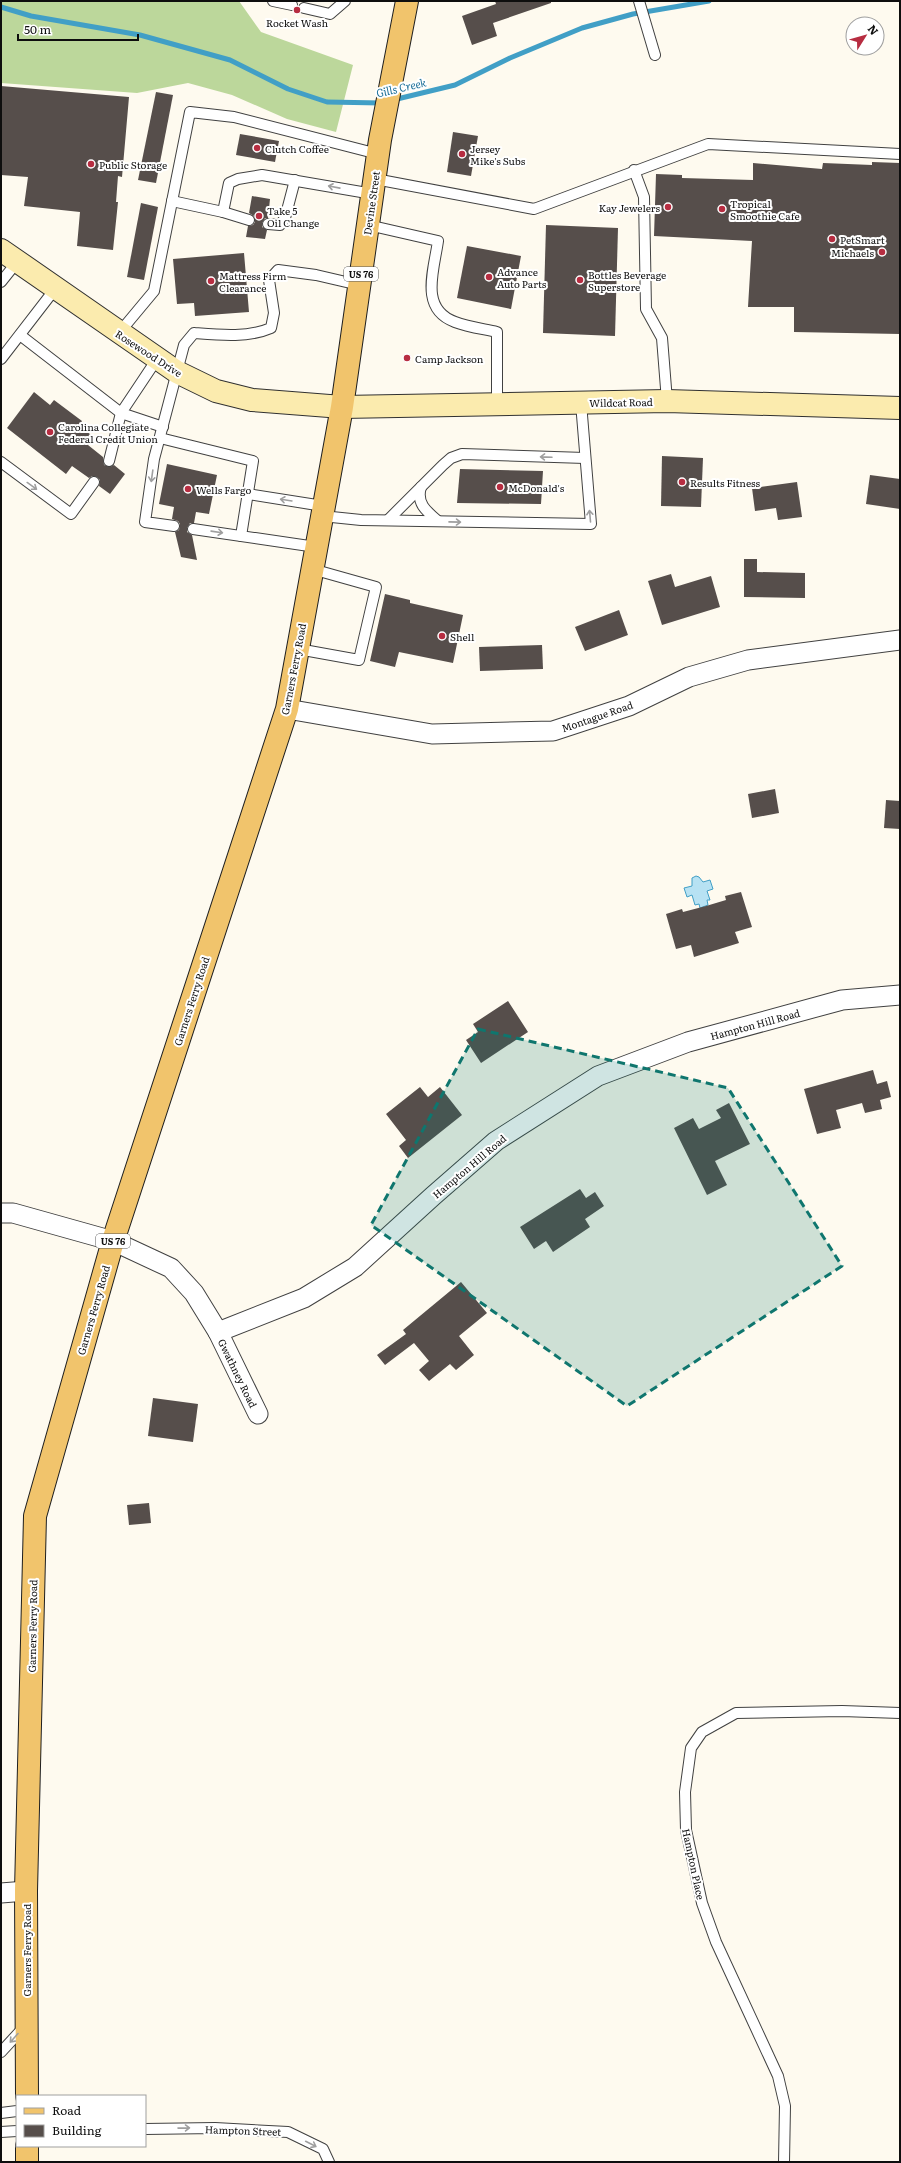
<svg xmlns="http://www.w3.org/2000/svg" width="901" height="2163" viewBox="0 0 901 2163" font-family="Literata,serif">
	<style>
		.forest { fill: #bcd79b }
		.water { fill: #b7e2f3; stroke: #419fc6 }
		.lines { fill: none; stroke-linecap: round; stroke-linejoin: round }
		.stream { stroke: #419fc6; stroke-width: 5 }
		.building { fill: #564e4b }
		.service-casing { stroke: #414141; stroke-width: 12 }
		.minor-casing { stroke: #414141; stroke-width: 21 }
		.secondary-casing { stroke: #303030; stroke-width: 24 }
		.primary-casing { stroke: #1f1f1f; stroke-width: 24 }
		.service { stroke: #fff; stroke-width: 10 }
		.minor { stroke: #fff; stroke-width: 19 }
		.secondary { stroke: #fbebae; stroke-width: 22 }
		.primary { stroke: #f1c46c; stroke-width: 22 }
		.oneway { stroke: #9f9f9f }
		.marked { fill: #0f766e; fill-opacity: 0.2; stroke: #0f766e; stroke-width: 3; stroke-dasharray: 8 5; stroke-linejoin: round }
		.poi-dot { fill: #b72d41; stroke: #fff; stroke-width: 1.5 }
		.labels { text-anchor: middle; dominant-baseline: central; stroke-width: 4; stroke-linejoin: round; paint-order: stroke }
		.shield { fill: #fff; stroke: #565656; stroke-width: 1 }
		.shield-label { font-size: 9px; font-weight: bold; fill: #0e0e0e }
		.poi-label { font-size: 10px; fill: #0e0e0e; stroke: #fff; text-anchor: start }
		.street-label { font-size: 10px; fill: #0e0e0e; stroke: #fff }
		.water-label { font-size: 11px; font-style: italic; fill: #1d7099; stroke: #fff }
	</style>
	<rect width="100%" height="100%" fill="#fefaef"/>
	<polygon class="forest" points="1,1 239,1 261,32 353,65 336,132 287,119 232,95 188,83 137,93 1,83"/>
	<polygon class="water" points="696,876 699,877 703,882 710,880 713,889 707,891 710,900 707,900 708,905 700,908 699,904 695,905 692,895 687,897 684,888 692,886 692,878"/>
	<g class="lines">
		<g class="stream">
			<polyline points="1,7 31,16 140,35 230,60 288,89 327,102 381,103"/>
			<polyline points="393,100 455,85 510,58 582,28 633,14 709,1"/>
		</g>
	</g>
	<g class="building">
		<polygon points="495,1 551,1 551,3 493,23 497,36 472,45 462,16 496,4"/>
		<polygon points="1,86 129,97 122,177 118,176 116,202 118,202 113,250 77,246 80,212 24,206 28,177 1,175"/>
		<polygon points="156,92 173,95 156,183 138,180"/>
		<polygon points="453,132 478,136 471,176 447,172"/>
		<polygon points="240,134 279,141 275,162 236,155"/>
		<polygon points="872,162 900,163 900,334 794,332 794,307 748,307 752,241 654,236 656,174 682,175 682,178 753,180 753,163 822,169 823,163 872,165"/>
		<polygon points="252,196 270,199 268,218 265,218 262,223 262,227 267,230 265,239 246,237 248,226 253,225 255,222 254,216 249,213"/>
		<polygon points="141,203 158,207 144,280 127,277"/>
		<polygon points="546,225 618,228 615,336 543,333"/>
		<polygon points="467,246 521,256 511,309 457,298"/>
		<polygon points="244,253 249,312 195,316 194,303 177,304 173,259"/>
		<polygon points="34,392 50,405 54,400 82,421 79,426 94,437 88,445 103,457 104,465 110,467 114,465 125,474 110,494 99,486 100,480 97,477 92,476 89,478 72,466 66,474 7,428"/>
		<polygon points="662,456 703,458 701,507 661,506"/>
		<polygon points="167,464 217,475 209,514 196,512 194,523 190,523 187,528 187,532 192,535 197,560 181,557 175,532 179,530 180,524 178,521 172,519 174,507 159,504"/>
		<polygon points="460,469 543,471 541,504 457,503"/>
		<polygon points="870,475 900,479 900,509 866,504"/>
		<polygon points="797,482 802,517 778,520 776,508 755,511 752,488"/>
		<polygon points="744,559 757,559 757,572 805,573 805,598 744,597"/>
		<polygon points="671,574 675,587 711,576 720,607 662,625 648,581"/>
		<polygon points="385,594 410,600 410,603 463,615 453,663 399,652 395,667 370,661"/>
		<polygon points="619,610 628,635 585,651 575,627"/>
		<polygon points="542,645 543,669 480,671 479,647"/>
		<polygon points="775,789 779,813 752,818 748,794"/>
		<polygon points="886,800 900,801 900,829 884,828"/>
		<polygon points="741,892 752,927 735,932 739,943 694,957 691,945 676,949 666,914 682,909 683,912 706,906 726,900 725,896"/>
		<polygon points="508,1001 528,1032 481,1063 466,1040 478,1032 473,1024"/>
		<polygon points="873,1070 877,1084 887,1081 891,1097 880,1100 882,1109 865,1113 862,1103 836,1110 841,1128 817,1134 804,1089"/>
		<polygon points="420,1087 428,1097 440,1087 462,1115 408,1158 399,1146 406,1140 386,1114"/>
		<polygon points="729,1103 750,1144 715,1161 727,1185 707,1195 674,1128 693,1118 699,1129 721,1118 716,1110"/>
		<polygon points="580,1189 586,1198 595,1192 604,1206 585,1219 590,1227 553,1252 546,1241 534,1249 520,1227"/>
		<polygon points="461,1282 487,1313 459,1336 474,1355 456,1370 450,1364 429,1381 419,1370 429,1361 414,1343 385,1365 377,1355 406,1334 403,1330"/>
		<polygon points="153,1398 198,1404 193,1442 148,1436"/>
		<polygon points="149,1503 151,1523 129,1525 127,1505"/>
	</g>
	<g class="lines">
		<g class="service-casing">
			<g id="service">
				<polyline points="273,1 292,5"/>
				<polyline points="639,1 655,55"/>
				<polyline points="304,8 330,14 345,1"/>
				<polyline points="634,170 644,197 646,309 662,338 667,401"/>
				<polyline points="375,179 534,209 708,144 900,154"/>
				<polyline points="172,201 223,212 229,183 238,179 262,175 373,194"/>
				<polyline points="223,212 249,220"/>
				<polyline points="268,224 280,225 285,218 295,180"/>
				<path d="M368,225l70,16c-4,29 -19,68 17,81 13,5 29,7 42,10v72"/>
				<polyline points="1,282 17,262"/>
				<polyline points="119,333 154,291 190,112 234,117 378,154"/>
				<polyline points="20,335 121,413 163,427"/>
				<polyline points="1,359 55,289"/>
				<polyline points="160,438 253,461 241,536"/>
				<polyline points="109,461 121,413 157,359"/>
				<polyline points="1,462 71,514 94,482"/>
				<path d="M421,487c-5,16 5,24 17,34"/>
				<polyline points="248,494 323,506"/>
				<polyline points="322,516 361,520 591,524 581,403"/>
				<polyline points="388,520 443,465 451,458 462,454 585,458"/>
				<path d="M174,526l-29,-4 9,-63 30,-114 10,-12c25,2 54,5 77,-5l3,-15 -5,-33 9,-10 38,5 43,10"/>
				<polyline points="193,529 316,547"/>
				<polyline points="298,649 359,660 376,587 312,569"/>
				<polyline points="1,2052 25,2026"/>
				<polyline points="1,2113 17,2111"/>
				<polyline points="145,2129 215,2128 288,2132 323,2149 329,2162"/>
				<polyline points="1,2132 17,2131"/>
				<polyline points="784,2162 785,2106 778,2076 716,1942 702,1903 686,1830 685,1792 691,1748 702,1732 736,1713 842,1711 900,1713"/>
			</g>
		</g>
		<g class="minor-casing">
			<g id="minor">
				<polyline points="287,709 432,734 553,731 629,706 689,677 748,660 900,640"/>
				<polyline points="1,1213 13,1213 113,1241 171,1268 194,1293 218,1332 304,1298 355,1267 433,1196 496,1141 598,1076 688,1042 842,1000 900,995"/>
				<polyline points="218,1332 258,1414"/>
				<polyline points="1,1893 26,1891"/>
			</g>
		</g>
		<g class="secondary-casing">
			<polyline id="secondary" points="1,250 177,372 216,391 252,400 342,407 667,401 900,408"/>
		</g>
		<g class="primary-casing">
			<g id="primary">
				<polyline points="27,2096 26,1891 35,1516 113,1241 287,709 342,407 380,140 407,1"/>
				<polyline points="27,2146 27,2162"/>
			</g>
		</g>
		<use href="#service" class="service"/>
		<use href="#minor" class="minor"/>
		<use href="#secondary" class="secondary"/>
		<use href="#primary" class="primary"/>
	</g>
	<defs><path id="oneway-shaft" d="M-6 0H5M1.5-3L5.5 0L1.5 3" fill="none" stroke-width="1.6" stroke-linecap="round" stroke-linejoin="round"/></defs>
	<g class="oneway">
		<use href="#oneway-shaft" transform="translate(334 187) rotate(-169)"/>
		<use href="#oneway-shaft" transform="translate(546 457) rotate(-178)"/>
		<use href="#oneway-shaft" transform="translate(152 476) rotate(98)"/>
		<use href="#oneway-shaft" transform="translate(32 486) rotate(36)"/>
		<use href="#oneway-shaft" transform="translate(286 500) rotate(-171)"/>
		<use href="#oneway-shaft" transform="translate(590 516) rotate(-95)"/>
		<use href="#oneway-shaft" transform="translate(455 522) rotate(1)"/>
		<use href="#oneway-shaft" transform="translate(217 532) rotate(8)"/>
		<use href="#oneway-shaft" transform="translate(14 2038) rotate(132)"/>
		<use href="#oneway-shaft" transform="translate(184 2128) rotate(-1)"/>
		<use href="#oneway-shaft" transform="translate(311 2144) rotate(27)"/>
	</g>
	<path class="marked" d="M478,1029l250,59 114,178 -215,140 -256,-181z"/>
	<g class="poi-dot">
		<circle cx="297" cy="10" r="4"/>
		<circle cx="257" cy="148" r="4"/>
		<circle cx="462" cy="154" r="4"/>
		<circle cx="91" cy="164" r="4"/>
		<circle cx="668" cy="207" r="4"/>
		<circle cx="722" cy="209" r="4"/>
		<circle cx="259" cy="216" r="4"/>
		<circle cx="832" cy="239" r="4"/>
		<circle cx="882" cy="252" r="4"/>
		<circle cx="489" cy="277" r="4"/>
		<circle cx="580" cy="280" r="4"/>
		<circle cx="211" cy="281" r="4"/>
		<circle cx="407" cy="358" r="4"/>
		<circle cx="50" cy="432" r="4"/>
		<circle cx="682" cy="482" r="4"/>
		<circle cx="500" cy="487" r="4"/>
		<circle cx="188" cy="489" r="4"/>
		<circle cx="442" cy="636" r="4"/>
	</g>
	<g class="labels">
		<g class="shield">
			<rect x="344" y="267" width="34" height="14" rx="3"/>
			<rect x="96" y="1234" width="34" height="14" rx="3"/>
		</g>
		<g class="shield-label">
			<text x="361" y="274">US 76</text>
			<text x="113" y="1241">US 76</text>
		</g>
		<g class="poi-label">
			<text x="297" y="22" text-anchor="middle">Rocket Wash</text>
			<text x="265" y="148">Clutch Coffee</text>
			<text x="470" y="148">Jersey<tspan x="470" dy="12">Mike's Subs</tspan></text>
			<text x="99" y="164">Public Storage</text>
			<text x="730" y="203">Tropical<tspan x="730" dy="12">Smoothie Cafe</tspan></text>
			<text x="660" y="207" text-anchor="end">Kay Jewelers</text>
			<text x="267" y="210">Take 5<tspan x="267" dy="12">Oil Change</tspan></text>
			<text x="840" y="239">PetSmart</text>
			<text x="874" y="252" text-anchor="end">Michaels</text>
			<text x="497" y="271">Advance<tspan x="497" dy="12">Auto Parts</tspan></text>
			<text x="588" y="274">Bottles Beverage<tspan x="588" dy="12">Superstore</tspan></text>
			<text x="219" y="275">Mattress Firm<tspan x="219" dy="12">Clearance</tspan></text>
			<text x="415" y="358">Camp Jackson</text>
			<text x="58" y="426">Carolina Collegiate<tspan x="58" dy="12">Federal Credit Union</tspan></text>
			<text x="690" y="482">Results Fitness</text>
			<text x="508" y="487">McDonald's</text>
			<text x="196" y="489">Wells Fargo</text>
			<text x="450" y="636">Shell</text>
		</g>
		<g class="street-label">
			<text transform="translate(371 203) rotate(-82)">Devine Street</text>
			<text transform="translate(149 353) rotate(33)">Rosewood Drive</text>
			<text transform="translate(621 402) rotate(-1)">Wildcat Road</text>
			<text transform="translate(293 669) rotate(-79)">Garners Ferry Road</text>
			<text transform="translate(597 716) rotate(-19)">Montague Road</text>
			<text transform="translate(191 1001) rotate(-72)">Garners Ferry Road</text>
			<text transform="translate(755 1024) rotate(-15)">Hampton Hill Road</text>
			<text transform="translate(469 1166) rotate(-40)">Hampton Hill Road</text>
			<text transform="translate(93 1310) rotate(-74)">Garners Ferry Road</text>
			<text transform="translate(238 1373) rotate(64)">Gwathney Road</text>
			<text transform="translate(32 1626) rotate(-89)">Garners Ferry Road</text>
			<text transform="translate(694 1864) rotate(78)">Hampton Place</text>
			<text transform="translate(26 1950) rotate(-90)">Garners Ferry Road</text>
			<text transform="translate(243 2130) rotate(2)">Hampton Street</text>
		</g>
		<g class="water-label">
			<text transform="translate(401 87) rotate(-13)">Gills Creek</text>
		</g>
	</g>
	<rect width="901" height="2163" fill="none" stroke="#0e0e0e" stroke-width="4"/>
	<rect x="16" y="2095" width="130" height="52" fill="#ffffff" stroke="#9f9f9f"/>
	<rect x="24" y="2108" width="20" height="6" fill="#f1c46c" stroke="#9f9f9f"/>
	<text x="52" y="2115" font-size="12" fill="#0e0e0e">Road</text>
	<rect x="24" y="2125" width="20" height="12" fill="#564e4b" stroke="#9f9f9f"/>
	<text x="52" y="2135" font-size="12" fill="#0e0e0e">Building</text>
	<g transform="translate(865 36) rotate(53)"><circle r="19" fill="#ffffff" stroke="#9f9f9f"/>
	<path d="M0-3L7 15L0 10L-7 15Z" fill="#b72d41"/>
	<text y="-6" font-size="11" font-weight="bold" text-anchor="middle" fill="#0e0e0e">N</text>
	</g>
	<path d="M18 34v6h120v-6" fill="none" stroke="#0e0e0e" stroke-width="2"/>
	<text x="24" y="34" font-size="12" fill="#0e0e0e" stroke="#ffffff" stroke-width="3" paint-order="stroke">50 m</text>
</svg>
